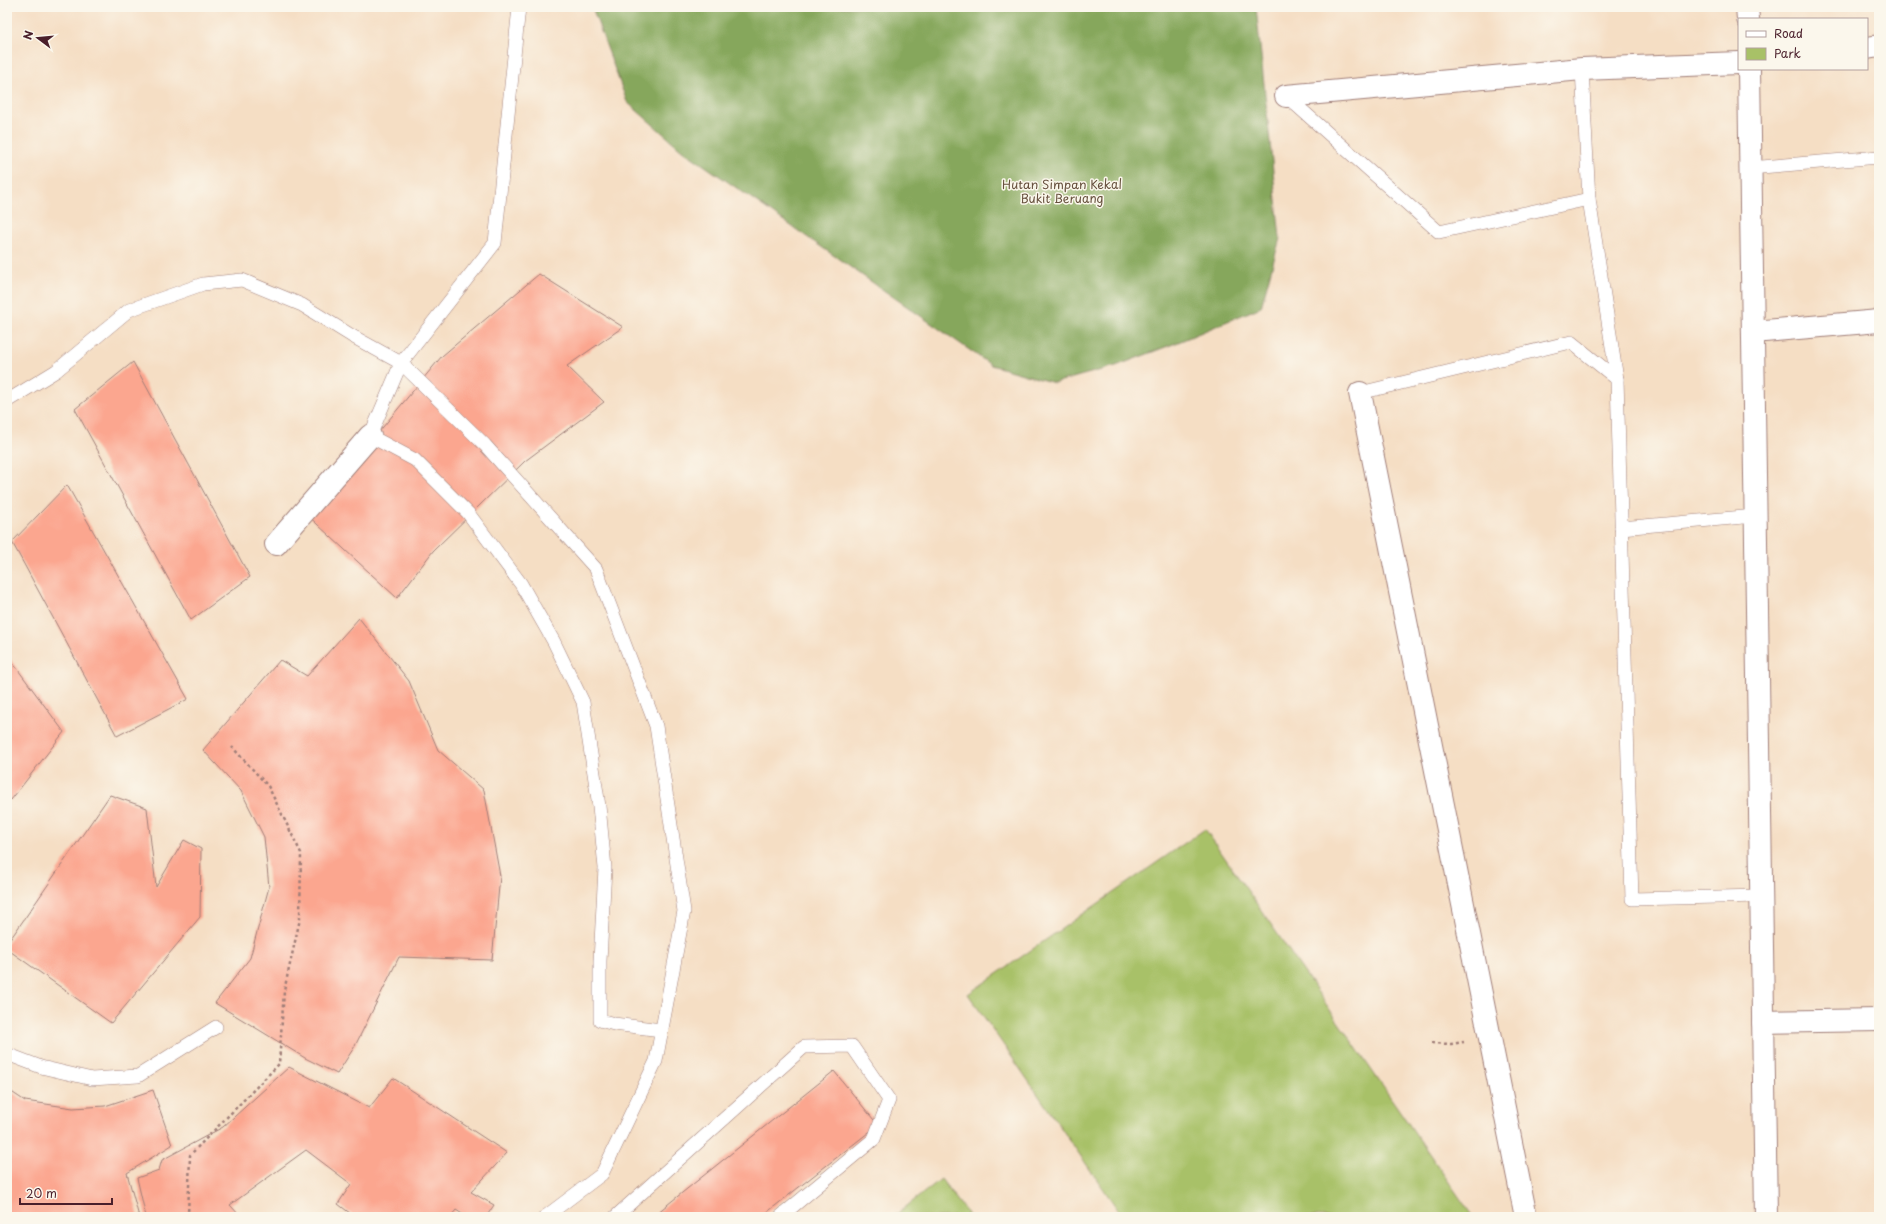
<svg xmlns="http://www.w3.org/2000/svg" width="1886" height="1224" viewBox="0 0 1886 1224" font-family="'Playpen Sans',sans-serif">
	<style>
		.green { fill: #a8c167; stroke: #797049 }
		.forest { fill: #86a75c; stroke: #686344 }
		.building { fill: #fba68f }
		.lines { fill: none; stroke-linecap: round; stroke-linejoin: round }
		.service-casing { stroke: #a07e78; stroke-width: 14 }
		.minor-casing { stroke: #a07e78; stroke-width: 24 }
		.path { stroke: #a07e78; stroke-width: 2.5; stroke-dasharray: 3 3; stroke-linecap: butt }
		.service { stroke: #fff; stroke-width: 13 }
		.minor { stroke: #fff; stroke-width: 22 }
		.labels { text-anchor: middle; dominant-baseline: central; stroke-width: 3; stroke-linejoin: round; paint-order: stroke }
		.park-label { font-size: 12px; fill: #66503d; stroke: #fbf7ec }
	</style>
	<rect width="100%" height="100%" fill="#fbf7ec"/>
	<filter id="ink" filterUnits="userSpaceOnUse"><feTurbulence type="fractalNoise" baseFrequency=".025" numOctaves="2"/><feDisplacementMap in="SourceGraphic" scale="8" xChannelSelector="R" yChannelSelector="G"/><feConvolveMatrix kernelMatrix="1 2 1 2 8 2 1 2 1" color-interpolation-filters="sRGB"/></filter>
	<filter id="wash" filterUnits="userSpaceOnUse"><feTurbulence type="fractalNoise" baseFrequency=".012" numOctaves="4" result="noise"/><feDisplacementMap in="SourceGraphic" scale="16" xChannelSelector="R" yChannelSelector="G"/><feGaussianBlur stdDeviation="0.9" result="paint"/><feColorMatrix in="noise" values="0 0 0 0 0 0 0 0 0 0 0 0 0 0 0 0 0 1.4 0 .05"/><feComposite in="paint" operator="in"/></filter>
	<g filter="url(#wash)">
		<rect width="100%" height="100%" fill="#f5dec4"/>
		<g class="green">
			<polygon points="1205,829 1473,1217 1123,1217 968,994"/>
			<polygon points="941,1179 970,1217 893,1217"/>
		</g>
		<polygon class="forest" points="592,7 1256,7 1280,238 1261,307 1176,343 1116,366 1054,383 991,365 682,150 627,102"/>
		<g id="blocks">
			<g class="building">
				<polygon points="539,274 623,327 567,366 604,402 525,461 433,551 397,598 304,512 373,439 442,356"/>
				<polygon points="133,362 250,577 191,620 75,409"/>
				<polygon points="67,485 188,699 117,736 12,542"/>
				<polygon points="359,618 409,681 438,750 484,790 500,876 492,960 399,957 355,1046 337,1074 305,1058 215,1003 250,958 269,887 264,837 241,791 203,750 280,660 307,676"/>
				<polygon points="7,655 64,732 11,800 7,795"/>
				<polygon points="110,795 147,808 156,887 184,840 201,849 200,917 111,1023 7,949 7,944"/>
				<polygon points="289,1067 369,1108 393,1078 507,1153 471,1192 494,1205 486,1217 467,1217 456,1210 450,1217 355,1217 338,1204 351,1184 306,1150 230,1205 241,1217 146,1217 137,1178 159,1170 162,1160 223,1127"/>
				<polygon points="834,1071 878,1125 761,1217 652,1217"/>
				<polygon points="7,1089 25,1101 73,1108 105,1106 153,1090 172,1145 127,1173 139,1217 7,1217"/>
			</g>
		</g>
	</g>
	<g filter="url(#ink)">
		<use href="#blocks" fill-opacity="0" stroke="#a07e78" stroke-width="1"/>
		<g class="lines">
			<g class="service-casing">
				<g id="service">
					<polyline points="519,7 495,243 401,363 370,436 415,460 468,513 521,584 554,642 583,702 599,806 605,868 600,961 600,1020 614,1024 661,1030"/>
					<polyline points="1582,69 1589,199 1617,379 1632,899 1761,896"/>
					<polyline points="1286,96 1439,232 1589,199"/>
					<polyline points="1750,168 1879,157"/>
					<polyline points="1360,393 1571,342 1617,379"/>
					<polyline points="7,401 56,371 129,310 203,284 242,280 302,305 352,336 401,363 485,445 596,569 656,726 684,911 656,1061 602,1174 545,1217"/>
					<polyline points="1621,528 1755,516"/>
					<polyline points="7,1054 41,1067 92,1079 138,1076 216,1027"/>
					<polyline points="615,1217 804,1047 852,1046 889,1100 874,1139 780,1217"/>
				</g>
			</g>
			<g class="minor-casing">
				<g id="minor">
					<polyline points="1747,7 1748,19"/>
					<polyline points="1867,48 1879,46"/>
					<polyline points="1749,69 1766,1217"/>
					<polyline points="1286,96 1582,69 1739,63"/>
					<polyline points="1753,332 1879,321"/>
					<polyline points="1360,393 1526,1217"/>
					<polyline points="276,544 370,436"/>
					<polyline points="1763,1022 1879,1020"/>
				</g>
			</g>
			<g class="path">
				<polyline points="1432,1043 1451,1044 1464,1042"/>
				<polyline points="188,1217 190,1155 279,1064 284,991 300,919 301,853 268,786 232,747"/>
			</g>
			<use href="#service" class="service"/>
			<use href="#minor" class="minor"/>
		</g>
	</g>
	<g class="labels">
		<g class="park-label">
			<text x="1062" y="184">Hutan Simpan Kekal<tspan x="1062" dy="14">Bukit Beruang</tspan></text>
		</g>
	</g>
	<rect width="1886" height="1224" fill="none" stroke="#fbf7ec" stroke-width="24"/>
	<rect x="1738" y="18" width="130" height="52" fill="#fbf7ec" stroke="#b4a19f"/>
	<rect x="1746" y="31" width="20" height="6" fill="#ffffff" stroke="#b4a19f"/>
	<text x="1774" y="38" font-size="12" fill="#4a1f2b">Road</text>
	<rect x="1746" y="48" width="20" height="12" fill="#a8c167" stroke="#b4a19f"/>
	<text x="1774" y="58" font-size="12" fill="#4a1f2b">Park</text>
	<g transform="translate(38 38) rotate(286)" stroke="#fbf7ec" stroke-width="3" paint-order="stroke">
	<path d="M0-3L7 15L0 10L-7 15Z" fill="#4a1f2b"/>
	<text y="-6" font-size="11" font-weight="bold" text-anchor="middle" fill="#4a1f2b">N</text>
	</g>
	<path d="M20 1198v6h92v-6" fill="none" stroke="#4a1f2b" stroke-width="2"/>
	<text x="26" y="1198" font-size="12" fill="#4a1f2b" stroke="#fbf7ec" stroke-width="3" paint-order="stroke">20 m</text>
</svg>
